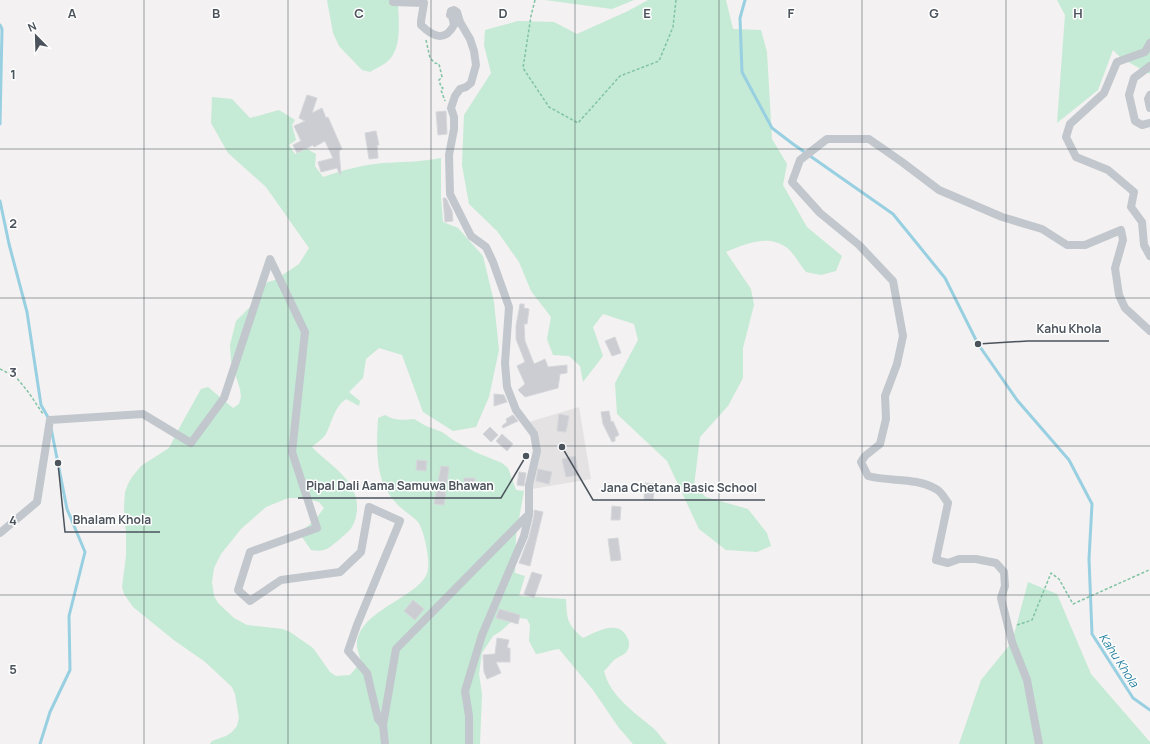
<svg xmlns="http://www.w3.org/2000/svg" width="1150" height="744" viewBox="0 0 1150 744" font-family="Manrope,sans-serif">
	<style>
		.education { fill: #e4e2e2 }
		.green { fill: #c5ead5 }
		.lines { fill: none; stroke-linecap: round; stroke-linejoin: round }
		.stream { stroke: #98d0e2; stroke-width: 3 }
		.building { fill: #cbcdd2; stroke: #d6d7db }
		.path { stroke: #81c4a5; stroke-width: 1.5; stroke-dasharray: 3 2; stroke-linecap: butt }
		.street { stroke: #c1c7cd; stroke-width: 8 }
		.grid { fill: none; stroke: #4b535c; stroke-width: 1; stroke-opacity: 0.55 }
		.labels { text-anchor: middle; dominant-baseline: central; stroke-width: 3; stroke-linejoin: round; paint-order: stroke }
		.water-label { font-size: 12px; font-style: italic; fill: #1e7d9b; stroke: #fff }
		.grid-label { font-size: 13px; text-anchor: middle; font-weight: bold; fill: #4b535c; stroke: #fff; stroke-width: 3; stroke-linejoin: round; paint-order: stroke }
		.leader { fill: none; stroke: #4b535c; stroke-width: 1.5 }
		.callout-dot { fill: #4b535c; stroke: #fff; stroke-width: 1.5 }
		.callout-label { font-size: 12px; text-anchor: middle; font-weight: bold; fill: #4b535c; stroke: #fff; stroke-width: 3; stroke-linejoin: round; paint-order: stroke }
	</style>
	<rect width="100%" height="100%" fill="#f3f1f1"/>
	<polygon class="education" points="579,407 591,479 532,489 538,456 529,422"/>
	<g class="green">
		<path d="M327,0h71c0,18 5,46 -9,60 -5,5 -13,8 -19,12l-8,-2 -23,-24 -6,-13z"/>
		<polygon points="545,0 634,0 612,9"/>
		<path d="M648,0h78l7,29 28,1 6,22 5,87 15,25 -4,21 24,42 35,29 -6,15 -15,4 -15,-3c-5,-6 -13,-20 -20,-25 -19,-13 -41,-3 -60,5l25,37 3,16 -11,43v30l-15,28 -28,31 -6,49 12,11 42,12 19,24 4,13 -14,6 -31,-2 -27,-21 -32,-68 -50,-47 -2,-31 23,-43 -4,-16 -31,-10 -10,13 10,29 -20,26 -3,-16 -11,-10 -16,-1 -6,-16 4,-22 -20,-26 -12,-29 -22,-31 -28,-27 -7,-39 2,-50 27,-42 -7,-28 1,-15 33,-9 36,1 23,12 51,-23z"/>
		<polygon points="1057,0 1150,0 1150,74 1121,58 1113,50 1098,90 1057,123 1065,15"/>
		<path d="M212,97l20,2 18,19 29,-8 16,10 -3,5 4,15 -7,5 6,9 12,-5 9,5 -1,12 8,11c20,-7 39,-12 60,-14 19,-1 39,-1 58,-5v40l2,24 15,6 25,28 11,46 5,48 -10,47 -13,30 -23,4 -30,-19 -21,-57 -23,-7 -13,11 -3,19 -14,14 11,9 -1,5 -13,-7c-12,8 -14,23 -20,35 -3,5 -10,9 -14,13 18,19 47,33 45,63 -2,15 -5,19 -16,28 -11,9 -15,15 -30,12l-9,-13 1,-7 12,-10 9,-12 -5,-6 -15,-4h-16l-22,9 -25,22 -20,25 -7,14 -2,14 2,14 4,7 16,15 13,7 36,4 7,3 23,16 17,24 6,4 14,-1 11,-13c-1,-5 -3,-10 -4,-15 -2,-38 68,-50 71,-78 2,-10 -4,-39 -10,-47 -3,-4 -8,-7 -12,-10 -9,-7 -16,-15 -21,-25 -10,-19 -8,-49 -7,-69l7,-3c10,6 18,5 29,4l12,7 16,6 11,8 22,12 27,11 6,5 8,22 8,1 -8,45 -1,37 10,3 -6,20 47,3c1,21 1,25 17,39 13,-6 35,-19 44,-1 2,3 3,7 1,12 -2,6 -9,7 -14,11 -3,3 -7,8 -10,11 6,25 30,41 48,56 6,5 10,12 15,17h-34l-14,-16 -26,-38 -34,-41c-8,1 -15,4 -23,5l-7,-13 1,-16 -3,-6 -8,-1 -7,3 -11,10 -8,5 -11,17 -3,21 3,20 -2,50h-270l2,-3 14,-5 6,-4 5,-6 2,-8 -4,-24 -3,-7 -28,-26 -29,-20 -42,-34 -9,-13 -2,-7 4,-31v-23l-2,-25 1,-16 3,-8 4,-7 9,-11 28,-18 13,-25 19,-34 7,-2 25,21 6,-4 2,-7 -1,-8 -9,-28 -1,-16 6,-24 16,-16 5,-14 11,-9 7,-2 24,-16 10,-16 -43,-61 -38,-34 -17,-30z"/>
		<polygon points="1028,582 1057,594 1091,674 1150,742 1150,744 959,744 981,680 1012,642"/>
	</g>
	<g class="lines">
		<g class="stream">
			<polyline points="745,0 740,18 742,72 772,128 793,144 893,214 945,278 978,344 1017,400 1069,460 1092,504 1089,559 1092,634 1133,698 1150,710"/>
			<polyline points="0,25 2,29 0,124"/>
			<polyline points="0,201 9,244 27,312 41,405 49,419"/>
			<polyline points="40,744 50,712 70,670 69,616 85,552 67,509 51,428"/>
		</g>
	</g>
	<g class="building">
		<polygon points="307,95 317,98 312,113 322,108 326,118 328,117 342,149 339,151 341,174 340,175 337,168 321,172 318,162 333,158 325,141 314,147 313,145 297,153 293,145 301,141 294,126 305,121 299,118"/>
		<polygon points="446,111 447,134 438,135 436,112"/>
		<polygon points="376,131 379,145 377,145 378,158 369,159 365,133"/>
		<polygon points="443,198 446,198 452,211 453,221 445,222"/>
		<polygon points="520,304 524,304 524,308 529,309 527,324 524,324 525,341 534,364 545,359 548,367 567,365 567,373 560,374 558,388 525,397 518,390 525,384 517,366 525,362 516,339 516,326"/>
		<polygon points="615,337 621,353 612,356 605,341"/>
		<polygon points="494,394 504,395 507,402 494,406"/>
		<polygon points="609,411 611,422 613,421 619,435 615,437 615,441 612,442 603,424 601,412"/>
		<polygon points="559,414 569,416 566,432 557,431"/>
		<polygon points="513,415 518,421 503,428 502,426 507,422 506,419"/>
		<polygon points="490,427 498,435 491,442 483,434"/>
		<polygon points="502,434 513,444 507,451 496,441"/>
		<polygon points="575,456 579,475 566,477 562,459"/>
		<polygon points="417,460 427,461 426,471 416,470"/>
		<polygon points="441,466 449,467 444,505 434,504"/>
		<polygon points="538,469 552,472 549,484 536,481"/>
		<polygon points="519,472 526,473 524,486 517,485"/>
		<rect x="464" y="478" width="11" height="8"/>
		<polygon points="645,483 655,484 653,500 644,500"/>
		<polygon points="612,506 621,507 620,520 611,520"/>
		<polygon points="534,510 543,512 530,566 519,563 529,537 534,516"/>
		<polygon points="618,538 621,560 611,561 608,539"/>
		<polygon points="532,572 542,575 534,598 524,594"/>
		<polygon points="413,600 424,609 415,620 404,611"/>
		<polygon points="499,609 520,615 518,624 496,618"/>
		<polygon points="497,638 509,640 507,648 510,648 510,662 496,662 501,673 487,679 484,672 483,655 495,654"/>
	</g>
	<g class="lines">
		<g class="path">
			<polyline points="535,0 531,16 523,68 549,107 578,123 620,76 659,61 673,27 676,0"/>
			<polyline points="426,40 430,58 435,63 439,64 442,77 439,80 441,87 443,88 441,90 445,101"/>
			<polyline points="0,369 16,377 29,393 43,414"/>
			<polyline points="1017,625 1032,620 1051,573 1059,579 1073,604 1149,570"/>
		</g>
		<g class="street">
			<polyline points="1150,43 1145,52 1117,62 1104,93 1070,124 1066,137 1076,157 1108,170 1134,192 1131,207 1142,222 1144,245 1150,256"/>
			<polyline points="1150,66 1134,78 1129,95 1135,121 1142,125 1150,123"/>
			<polyline points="1150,95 1148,99 1150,108"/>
			<polyline points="0,533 37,502 50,420 143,414 191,443 224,398 270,259 305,332 292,452 317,528 250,552 238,590 250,601 281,580 340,572 361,552 369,507 400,521 357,625 348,651 367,673 378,719 383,725"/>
			<path d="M385,744l-2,-19 13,-76 133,-135v-29l8,-34 -3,-17 -18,-24 -9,-23 -2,-24 4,-56 -16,-45 -7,-15 -15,-11 -21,-42 -1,-39 5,-26v-12l-3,-9 4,-12 5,-7 6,-2 5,-4 5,-18 -2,-14 -4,-12 -10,-17 -3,-10 -3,-2 -3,1 -1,4 2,1 2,9c-9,17 -21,12 -33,0v-4l3,-18 -31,-1"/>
			<polyline points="469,744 469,716 465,691 482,635 524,536 529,515"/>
			<path d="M1039,744l-12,-64 -15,-38 -11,-44 4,-12 -1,-14 -8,-9 -20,-4h-17l-11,4 -12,-3 12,-57c-3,-4 -7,-12 -12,-14 -20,-12 -46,-7 -68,-13l-7,-14 4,-6 15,-12 6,-25 -1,-23 12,-32 6,-28 -10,-55 -34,-36 -39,-32 -28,-31 8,-22 27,-21h42l33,23 37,28 63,27 40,12 25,16h18l36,-15 2,10 -8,28 4,27 6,13 25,23"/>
		</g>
	</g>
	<path class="grid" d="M144,0v744M288,0v744M431,0v744M575,0v744M719,0v744M862,0v744M1006,0v744M0,149h1150M0,298h1150M0,446h1150M0,595h1150"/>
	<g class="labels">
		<g class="water-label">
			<text transform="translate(1119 660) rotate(57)">Kahu Khola</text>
		</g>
	</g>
	<g class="grid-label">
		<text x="72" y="18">A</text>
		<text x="216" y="18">B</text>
		<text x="359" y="18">C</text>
		<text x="503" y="18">D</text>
		<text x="647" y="18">E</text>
		<text x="791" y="18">F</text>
		<text x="934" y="18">G</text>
		<text x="1078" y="18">H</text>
		<text x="13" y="79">1</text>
		<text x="13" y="228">2</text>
		<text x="13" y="377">3</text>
		<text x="13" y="525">4</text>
		<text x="13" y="674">5</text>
	</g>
	<path class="leader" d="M978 344L1028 341H1109M526 456L501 498H298M562 447L593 500H765M58 463L65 532H160"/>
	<g class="callout-dot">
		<circle cx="978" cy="344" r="4"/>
		<circle cx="526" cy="456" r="4"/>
		<circle cx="562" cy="447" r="4"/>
		<circle cx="58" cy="463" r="4"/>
	</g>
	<g class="callout-label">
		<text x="1069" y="333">Kahu Khola</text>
		<text x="400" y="490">Pipal Dali Aama Samuwa Bhawan</text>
		<text x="679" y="492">Jana Chetana Basic School</text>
		<text x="112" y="524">Bhalam Khola</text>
	</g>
	<g transform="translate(36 36) rotate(337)" stroke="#ffffff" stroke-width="3" paint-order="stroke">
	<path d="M0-3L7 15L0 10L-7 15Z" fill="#4b535c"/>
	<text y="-6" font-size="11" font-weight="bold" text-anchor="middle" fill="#4b535c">N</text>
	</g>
</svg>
